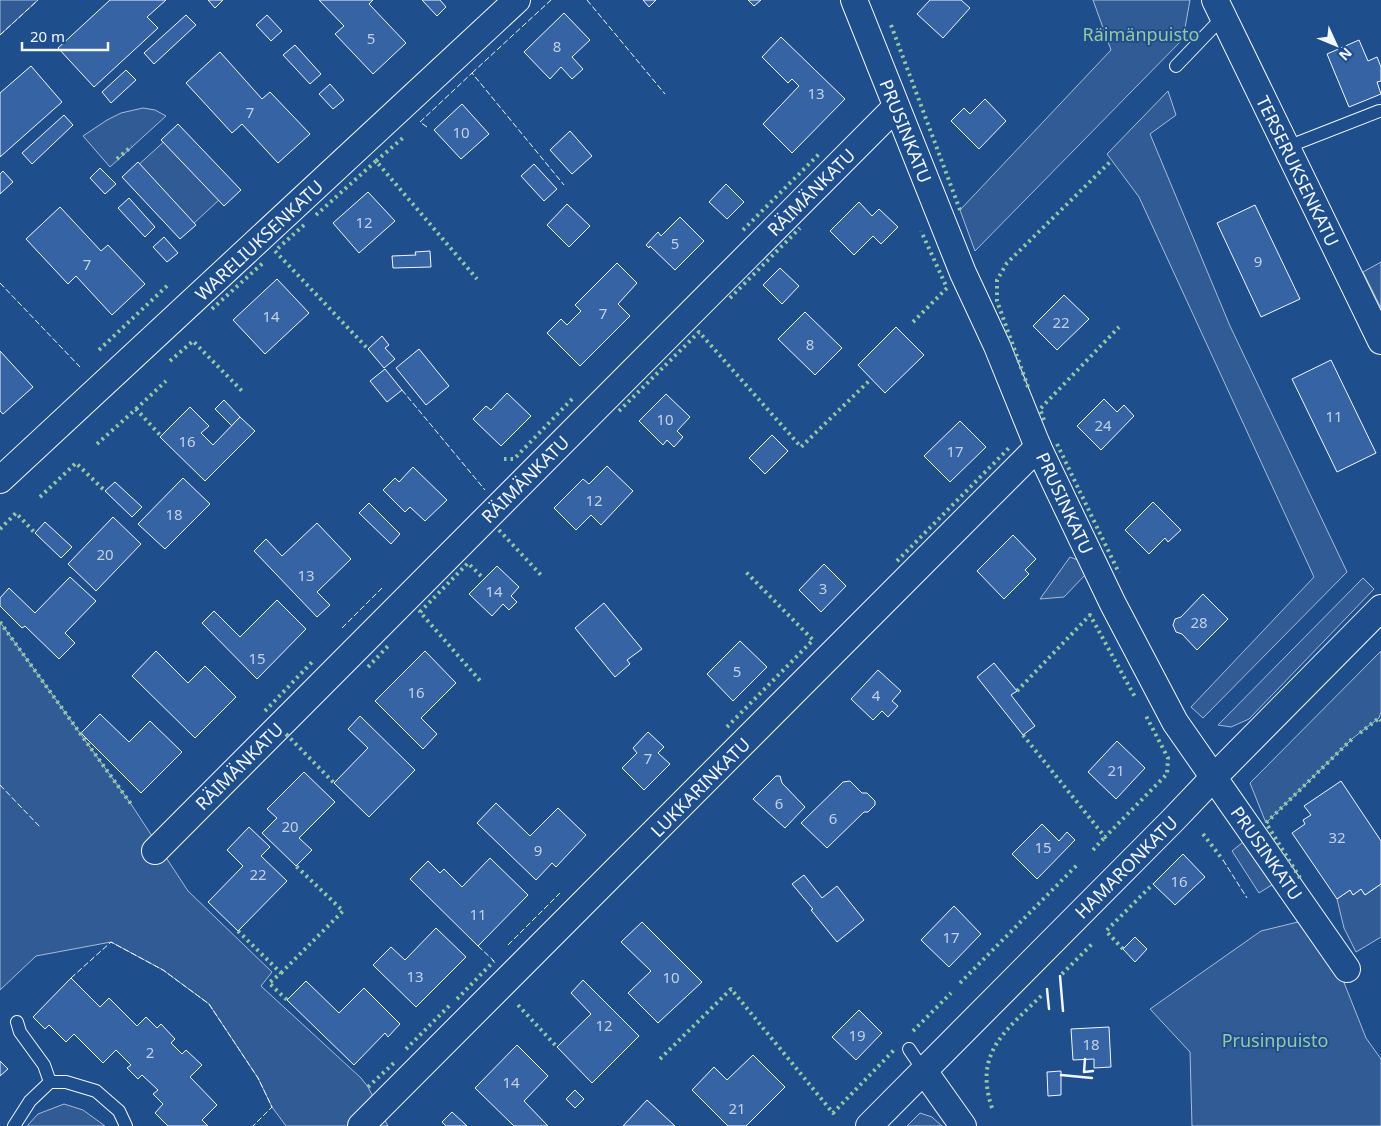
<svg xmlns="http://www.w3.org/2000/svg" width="1381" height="1126" viewBox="0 0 1381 1126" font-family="'Noto Sans',sans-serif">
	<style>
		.built { fill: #305b95; stroke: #a8bbd7 }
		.building { fill: #3563a3; stroke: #f2f6ff }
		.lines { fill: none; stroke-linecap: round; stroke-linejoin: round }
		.lane-casing { stroke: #f2f6ff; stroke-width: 14 }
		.street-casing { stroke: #f2f6ff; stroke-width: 28 }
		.lane { stroke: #1f4e8c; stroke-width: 12 }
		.street { stroke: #1f4e8c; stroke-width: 26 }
		.hedge { stroke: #97c8a6; stroke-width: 4; stroke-dasharray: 2.5 4; stroke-linecap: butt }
		.fence { stroke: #f2f6ff; stroke-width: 1; stroke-dasharray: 6 2.5; stroke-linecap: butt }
		.wall { stroke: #f2f6ff; stroke-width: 2.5 }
		.labels { text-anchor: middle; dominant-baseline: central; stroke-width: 4; stroke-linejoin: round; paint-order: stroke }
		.number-label { font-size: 15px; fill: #c3d1e8 }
		.park-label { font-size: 18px; fill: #97c8a6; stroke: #1f4e8c }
		.street-label { font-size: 18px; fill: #f2f6ff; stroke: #1f4e8c }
	</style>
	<rect width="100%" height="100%" fill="#1f4e8c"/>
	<g class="built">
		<polygon points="0,0 38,0 0,35"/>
		<polygon points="1093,0 1190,0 1183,39 975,251 960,210 1111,50"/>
		<polygon points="1168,91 1176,115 1150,134 1230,326 1347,572 1203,718 1191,707 1314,577 1139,197 1107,154"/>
		<polygon points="143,108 155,110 166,116 110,167 83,136 107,120 121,113"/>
		<polygon points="179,128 233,187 179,237 125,177"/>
		<polygon points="1381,262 1381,308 1363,272"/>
		<polygon points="1070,557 1078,560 1085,575 1064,597 1040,599"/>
		<polygon points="1363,578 1374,589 1249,719 1231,727 1218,725"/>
		<polygon points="0,622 131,804 188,891 272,972 261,986 361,1078 368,1087 388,1126 286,1126 272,1107 258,1078 209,1004 163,970 111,942 36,956 0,990"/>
		<polygon points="1381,651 1381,712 1379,718 1353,738 1266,823 1250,783"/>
		<polygon points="1248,838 1275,883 1259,893 1232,851"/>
		<polygon points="1381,884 1381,937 1356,952 1344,928 1337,899 1350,890 1353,895 1361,889 1365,895"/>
		<polygon points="1302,921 1343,980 1366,1038 1381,1059 1381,1126 1192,1126 1190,1052 1150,1009 1261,931"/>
		<polygon points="64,1104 83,1110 105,1126 27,1126 38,1114"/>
		<polygon points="920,1113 932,1117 942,1126 907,1126"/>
	</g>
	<g class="building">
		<polygon points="110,0 166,0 147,17 158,28 94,87 58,48"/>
		<polygon points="208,0 223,0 215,8"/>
		<polygon points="319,0 373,0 369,4 406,43 373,74 335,34 344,26"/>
		<polygon points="422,0 440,0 446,7 437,16"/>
		<polygon points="643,0 656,0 649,7"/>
		<polygon points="748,0 761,0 754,6"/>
		<polygon points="930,0 961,0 970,8 943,38 917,14"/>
		<polygon points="564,13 590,40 572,57 583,69 572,79 561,67 550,79 524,52"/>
		<polygon points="186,15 196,25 154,64 144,53"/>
		<polygon points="267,15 282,31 271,41 256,25"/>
		<polygon points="781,37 845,99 792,153 763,124 799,86 792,79 788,83 762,57"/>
		<polygon points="1359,40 1368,61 1377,57 1381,67 1381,81 1377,82 1381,94 1349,107 1327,54"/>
		<polygon points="295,45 321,74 310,84 283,55"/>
		<polygon points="220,52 262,99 270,92 310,134 278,163 242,124 232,133 186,83"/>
		<polygon points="31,66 62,102 0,157 0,93"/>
		<polygon points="126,70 136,80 111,103 102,92"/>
		<polygon points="330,84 344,100 333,109 319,94"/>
		<polygon points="985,99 1006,121 979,149 951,121 964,108 970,114"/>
		<polygon points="462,104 489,134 461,159 434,130"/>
		<polygon points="64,115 73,125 32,164 22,153"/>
		<polygon points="178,124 241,190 224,206 161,140"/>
		<polygon points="570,131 592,156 572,174 550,150"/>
		<polygon points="138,162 196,225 180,239 122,177"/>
		<polygon points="534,164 557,189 544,201 521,176"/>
		<polygon points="100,168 116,184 105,194 90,178"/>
		<polygon points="3,171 13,182 0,194 0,174"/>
		<polygon points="726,184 744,202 727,219 709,202"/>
		<polygon points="368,192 395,221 359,253 333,223"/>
		<polygon points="129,198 155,227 145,237 118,208"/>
		<polygon points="859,202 872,216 879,209 898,227 881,244 873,236 854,255 830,231"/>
		<polygon points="567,204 590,226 569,247 547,225"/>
		<polygon points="1255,205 1300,299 1261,317 1217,223"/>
		<polygon points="60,207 101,251 108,245 145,284 112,315 76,276 68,284 26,239"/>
		<polygon points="680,217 704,241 675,270 650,246 649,248 646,245 658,232 661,236"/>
		<polygon points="164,237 178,253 167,262 153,247"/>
		<polygon points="430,251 431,267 393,268 392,256 416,255 415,252"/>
		<polygon points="617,263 637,283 618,304 630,316 580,366 547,333 561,319 567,325 581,311 575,305"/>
		<polygon points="780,268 799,286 782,304 763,285"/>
		<polygon points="277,279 309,313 265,354 233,320"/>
		<polygon points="1064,295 1089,319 1057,350 1033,326"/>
		<polygon points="805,312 842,348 815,375 778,339"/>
		<polygon points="896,327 924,355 885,393 858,365"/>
		<polygon points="382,336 389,345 385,348 395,359 384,368 368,349"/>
		<polygon points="419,349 449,386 426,405 396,368"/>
		<polygon points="0,351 33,387 3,414 0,411"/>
		<polygon points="1331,360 1376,453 1337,472 1292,379"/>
		<polygon points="385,369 402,390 387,402 370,381"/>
		<polygon points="507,393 531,416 501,446 473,419 486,406 491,410"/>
		<polygon points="666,394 690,417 677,431 683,437 674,447 667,440 663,445 639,421"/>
		<polygon points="1104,399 1117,412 1124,405 1134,416 1101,450 1077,426"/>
		<polygon points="224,400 240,417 232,426 215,409"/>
		<polygon points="190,407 209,426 201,433 213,445 240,417 255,431 205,481 160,437"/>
		<polygon points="960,421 986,447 950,482 924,456"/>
		<polygon points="772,435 788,451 765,474 749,458"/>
		<polygon points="607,466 633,491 601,525 591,515 576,530 554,508 583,479 589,484"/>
		<polygon points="413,467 447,500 425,521 410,507 405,512 383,490 395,478 399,482"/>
		<polygon points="183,478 210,504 165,549 138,524"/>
		<polygon points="115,482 142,507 132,517 105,491"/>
		<polygon points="1153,502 1181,530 1168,542 1165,538 1149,554 1125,530"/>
		<polygon points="369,503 400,534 391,544 359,513"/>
		<polygon points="113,517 141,544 96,591 68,564"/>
		<polygon points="45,522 72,547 61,558 35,533"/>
		<polygon points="317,523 351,559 317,592 330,605 317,617 254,551 266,539 282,556"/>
		<polygon points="1013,535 1036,559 1025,570 1029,574 1004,599 977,571"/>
		<polygon points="824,564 846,586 821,612 799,590"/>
		<polygon points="497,566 519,587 511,596 517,602 509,610 503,604 492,616 469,594"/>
		<polygon points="70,577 96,601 65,633 75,643 59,659 25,626 22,628 0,606 0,598 9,588 35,613"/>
		<polygon points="1203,594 1228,619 1197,650 1182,634 1176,632 1173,625 1175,619 1181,617"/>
		<polygon points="277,600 306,629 257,679 202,623 214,611 240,637"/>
		<polygon points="604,603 642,649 627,660 630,664 615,677 575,628"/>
		<polygon points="740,641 767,667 733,701 707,674"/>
		<polygon points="156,651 188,683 205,666 236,697 195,738 132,676"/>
		<polygon points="425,651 456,683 421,718 437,734 423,749 375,701"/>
		<polygon points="994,663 1017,691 1011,695 1035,726 1023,735 977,677"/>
		<polygon points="878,670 901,691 892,701 898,706 888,717 882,711 873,720 851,699"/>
		<polygon points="100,714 129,742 150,721 182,752 141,793 81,733"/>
		<polygon points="360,716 415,770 369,817 334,783 368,748 348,729"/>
		<polygon points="648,732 664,747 658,753 670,764 644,790 622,768 637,753 633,748"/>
		<polygon points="1117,741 1145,768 1116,799 1088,772"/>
		<polygon points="304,772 335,802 299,838 312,850 296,866 262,833 277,818 267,809"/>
		<polygon points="776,776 780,776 782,783 805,807 785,828 753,799"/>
		<polygon points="850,781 862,793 867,793 875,801 875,805 868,812 864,812 827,848 801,823 843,782"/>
		<polygon points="1341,781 1381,841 1381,884 1365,895 1361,889 1353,895 1350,890 1337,899 1292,833 1305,824 1303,820 1311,815 1304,806"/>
		<polygon points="496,803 530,836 558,808 586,835 556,867 552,863 536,880 477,823"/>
		<polygon points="1042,824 1059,841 1067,832 1075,840 1037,879 1012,854"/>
		<polygon points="249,827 270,847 261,856 287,881 238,931 208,902 243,866 227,850"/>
		<polygon points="1183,854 1205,877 1175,905 1153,884"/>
		<polygon points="490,858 528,895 478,946 410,879 428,861 440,873 444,869 462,887"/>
		<polygon points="804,875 822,898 837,886 864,920 837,942 811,910 813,909 792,884"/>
		<polygon points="954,906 981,934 949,967 921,940"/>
		<polygon points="642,922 702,982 658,1023 628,993 651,971 621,942"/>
		<polygon points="436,928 466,957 416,1007 373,965 391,947 405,960"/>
		<polygon points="1135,937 1147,949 1135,962 1123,949"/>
		<polygon points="71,978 100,1007 109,998 137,1026 146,1017 157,1028 161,1024 175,1039 171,1043 182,1054 186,1050 202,1065 190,1077 217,1105 202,1120 208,1126 168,1126 155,1113 163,1104 153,1094 158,1090 142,1075 138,1079 127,1068 131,1065 116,1050 103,1063 74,1034 66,1042 49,1025 45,1029 33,1017"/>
		<polygon points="583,980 639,1036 592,1083 557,1047 591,1014 571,993"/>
		<polygon points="306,981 339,1013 364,988 400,1024 388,1037 385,1033 354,1065 287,1000"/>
		<polygon points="859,1010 882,1033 856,1060 832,1037"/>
		<polygon points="1109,1027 1111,1067 1094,1068 1094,1059 1073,1060 1071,1029"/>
		<polygon points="517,1045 548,1076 524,1101 548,1126 514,1126 475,1088"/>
		<polygon points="753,1055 785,1087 746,1126 728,1126 692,1090 714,1067 727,1080"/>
		<polygon points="0,1061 8,1069 0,1076"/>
		<polygon points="1061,1071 1061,1095 1048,1096 1047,1072"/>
		<polygon points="575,1090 584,1099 575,1108 566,1099"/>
		<polygon points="647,1100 675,1126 623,1126"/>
		<polygon points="452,1112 467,1126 446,1126 442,1122"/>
	</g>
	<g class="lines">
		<g class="lane-casing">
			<g id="lane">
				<polyline points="1176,66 1223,17"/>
				<polyline points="1287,147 1379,111"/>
				<polyline points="17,1022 20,1032 44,1065 50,1082"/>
				<polyline points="909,1049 924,1071"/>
				<polyline points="14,1126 30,1101 50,1082 66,1082 96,1091 119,1111 126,1126"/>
			</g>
		</g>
		<g class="street-casing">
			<g id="street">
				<polyline points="854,0 963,273 997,346 1038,447 1113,604 1175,722 1347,969"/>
				<polyline points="1215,0 1381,341"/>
				<polyline points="0,480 517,0"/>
				<polyline points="155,851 896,107"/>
				<polyline points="924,1071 963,1126"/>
				<polyline points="361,1126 1038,447"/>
				<polyline points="869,1126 1173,820 1214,777 1381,608"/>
			</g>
		</g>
		<use href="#lane" class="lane"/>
		<use href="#street" class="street"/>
		<g class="hedge">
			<polyline points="891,25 960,210"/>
			<polyline points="117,159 132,146"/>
			<polyline points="376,161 404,137"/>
			<polyline points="316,215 376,161 477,279"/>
			<polyline points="304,225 275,251 368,349"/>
			<polyline points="743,230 820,153"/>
			<polyline points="730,298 800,228"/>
			<polyline points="212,309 264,262"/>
			<polyline points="913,322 947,288 921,231"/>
			<polyline points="99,350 169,284"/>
			<polyline points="170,361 193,341 243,392"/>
			<polyline points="1028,387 997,301 997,280 1007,263 1112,160"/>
			<polyline points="136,409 166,381"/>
			<polyline points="619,411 699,332 801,447 871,379"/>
			<polyline points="1044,420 1040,409 1119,327"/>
			<polyline points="97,444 136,409 161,436"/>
			<polyline points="1057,444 1119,573"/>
			<polyline points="504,459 514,459 574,397"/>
			<polyline points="40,497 76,463 105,491"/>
			<polyline points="0,529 16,513 35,533"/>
			<polyline points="499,530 541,575"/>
			<polyline points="897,561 1011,446"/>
			<polyline points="481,576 468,563 420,612 482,683"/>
			<polyline points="0,622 131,804"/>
			<polyline points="368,667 390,644"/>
			<polyline points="1017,691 1090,615 1135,697"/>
			<polyline points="265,711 314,660"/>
			<polyline points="727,727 813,640 746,572"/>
			<polyline points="1360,733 1379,718 1381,721"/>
			<polyline points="286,734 334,783"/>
			<polyline points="1023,735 1105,837 1167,774 1168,758 1145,714"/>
			<polyline points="1203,834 1223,860"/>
			<polyline points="1093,850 1105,837"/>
			<polyline points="1300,878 1266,823 1353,738"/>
			<polyline points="238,931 281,973 269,983 287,1000"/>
			<polyline points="1123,949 1106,931 1153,884"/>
			<polyline points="281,973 343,911 296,866"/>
			<polyline points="1062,974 1092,944"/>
			<polyline points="960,983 1078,864"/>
			<polyline points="457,999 494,961"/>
			<polyline points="518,1005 557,1047"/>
			<polyline points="913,1031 951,993"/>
			<polyline points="406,1049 450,1005"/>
			<polyline points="660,1059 731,989 833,1113 895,1049"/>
			<polyline points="368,1087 396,1061"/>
			<path d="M992,1108c-19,-57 15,-78 52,-115"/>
		</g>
		<g class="fence">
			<polyline points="587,0 665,94"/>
			<polyline points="0,35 38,0"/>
			<polyline points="472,73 551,0"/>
			<polyline points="427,127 420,122 472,73 564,185"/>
			<polyline points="0,283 80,367"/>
			<polyline points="402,390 485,490"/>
			<polyline points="342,628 382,588"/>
			<polyline points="0,785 41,828"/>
			<polyline points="1223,860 1247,898"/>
			<polyline points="508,945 560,893"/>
			<polyline points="478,946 494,961"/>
			<polyline points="71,978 111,942 163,970 209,1004 258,1078 272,1107 253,1126"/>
		</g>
		<g class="wall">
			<polyline points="1060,976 1063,1011"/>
			<polyline points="1047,989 1049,1009"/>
			<polyline points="1085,1059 1084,1072 1093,1071"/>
			<polyline points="1061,1075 1092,1078"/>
		</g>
	</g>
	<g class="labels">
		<g class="number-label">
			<text x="371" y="38">5</text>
			<text x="557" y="46">8</text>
			<text x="816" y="93">13</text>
			<text x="250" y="112">7</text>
			<text x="461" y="132">10</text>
			<text x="364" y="222">12</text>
			<text x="675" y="243">5</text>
			<text x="1258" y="261">9</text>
			<text x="87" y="264">7</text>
			<text x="603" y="313">7</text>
			<text x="271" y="316">14</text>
			<text x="1061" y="322">22</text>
			<text x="810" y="344">8</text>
			<text x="1334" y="416">11</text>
			<text x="665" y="419">10</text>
			<text x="1103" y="425">24</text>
			<text x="187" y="441">16</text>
			<text x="955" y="451">17</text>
			<text x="594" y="500">12</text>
			<text x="174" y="514">18</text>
			<text x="105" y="554">20</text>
			<text x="306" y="575">13</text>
			<text x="823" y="588">3</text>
			<text x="494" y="591">14</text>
			<text x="1199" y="622">28</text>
			<text x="257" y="658">15</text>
			<text x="737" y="671">5</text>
			<text x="416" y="692">16</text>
			<text x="876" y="695">4</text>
			<text x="648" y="758">7</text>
			<text x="1116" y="770">21</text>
			<text x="779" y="803">6</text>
			<text x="833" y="818">6</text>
			<text x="290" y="826">20</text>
			<text x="1337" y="837">32</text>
			<text x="1043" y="847">15</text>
			<text x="538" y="850">9</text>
			<text x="258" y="874">22</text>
			<text x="1179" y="881">16</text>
			<text x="478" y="914">11</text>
			<text x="951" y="937">17</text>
			<text x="415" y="976">13</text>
			<text x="671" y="977">10</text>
			<text x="604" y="1025">12</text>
			<text x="857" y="1035">19</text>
			<text x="1091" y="1044">18</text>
			<text x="150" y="1052">2</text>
			<text x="511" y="1082">14</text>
			<text x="737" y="1108">21</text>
		</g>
		<g class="park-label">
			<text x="1141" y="34">Räimänpuisto</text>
			<text x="1275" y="1040">Prusinpuisto</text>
		</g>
		<g class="street-label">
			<text transform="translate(906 131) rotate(68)">PRUSINKATU</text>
			<text transform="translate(1298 171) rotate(64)">TERSERUKSENKATU</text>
			<text transform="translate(811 192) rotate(-45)">RÄIMÄNKATU</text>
			<text transform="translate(259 240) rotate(-43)">WARELIUKSENKATU</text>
			<text transform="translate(525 479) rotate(-45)">RÄIMÄNKATU</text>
			<text transform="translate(1065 503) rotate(65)">PRUSINKATU</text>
			<text transform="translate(239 766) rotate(-45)">RÄIMÄNKATU</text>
			<text transform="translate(700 787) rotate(-45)">LUKKARINKATU</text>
			<text transform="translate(1267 853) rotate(55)">PRUSINKATU</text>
			<text transform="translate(1126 867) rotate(-45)">HAMARONKATU</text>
		</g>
	</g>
	<g transform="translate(1336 45) rotate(134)" stroke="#1f4e8c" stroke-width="4" paint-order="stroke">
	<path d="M0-4L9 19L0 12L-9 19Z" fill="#f2f6ff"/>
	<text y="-8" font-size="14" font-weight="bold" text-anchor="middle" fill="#f2f6ff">N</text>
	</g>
	<path d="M22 42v8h86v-8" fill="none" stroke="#f2f6ff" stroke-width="2.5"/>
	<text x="30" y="42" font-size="15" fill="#f2f6ff" stroke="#1f4e8c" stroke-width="4" paint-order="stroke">20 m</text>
</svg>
